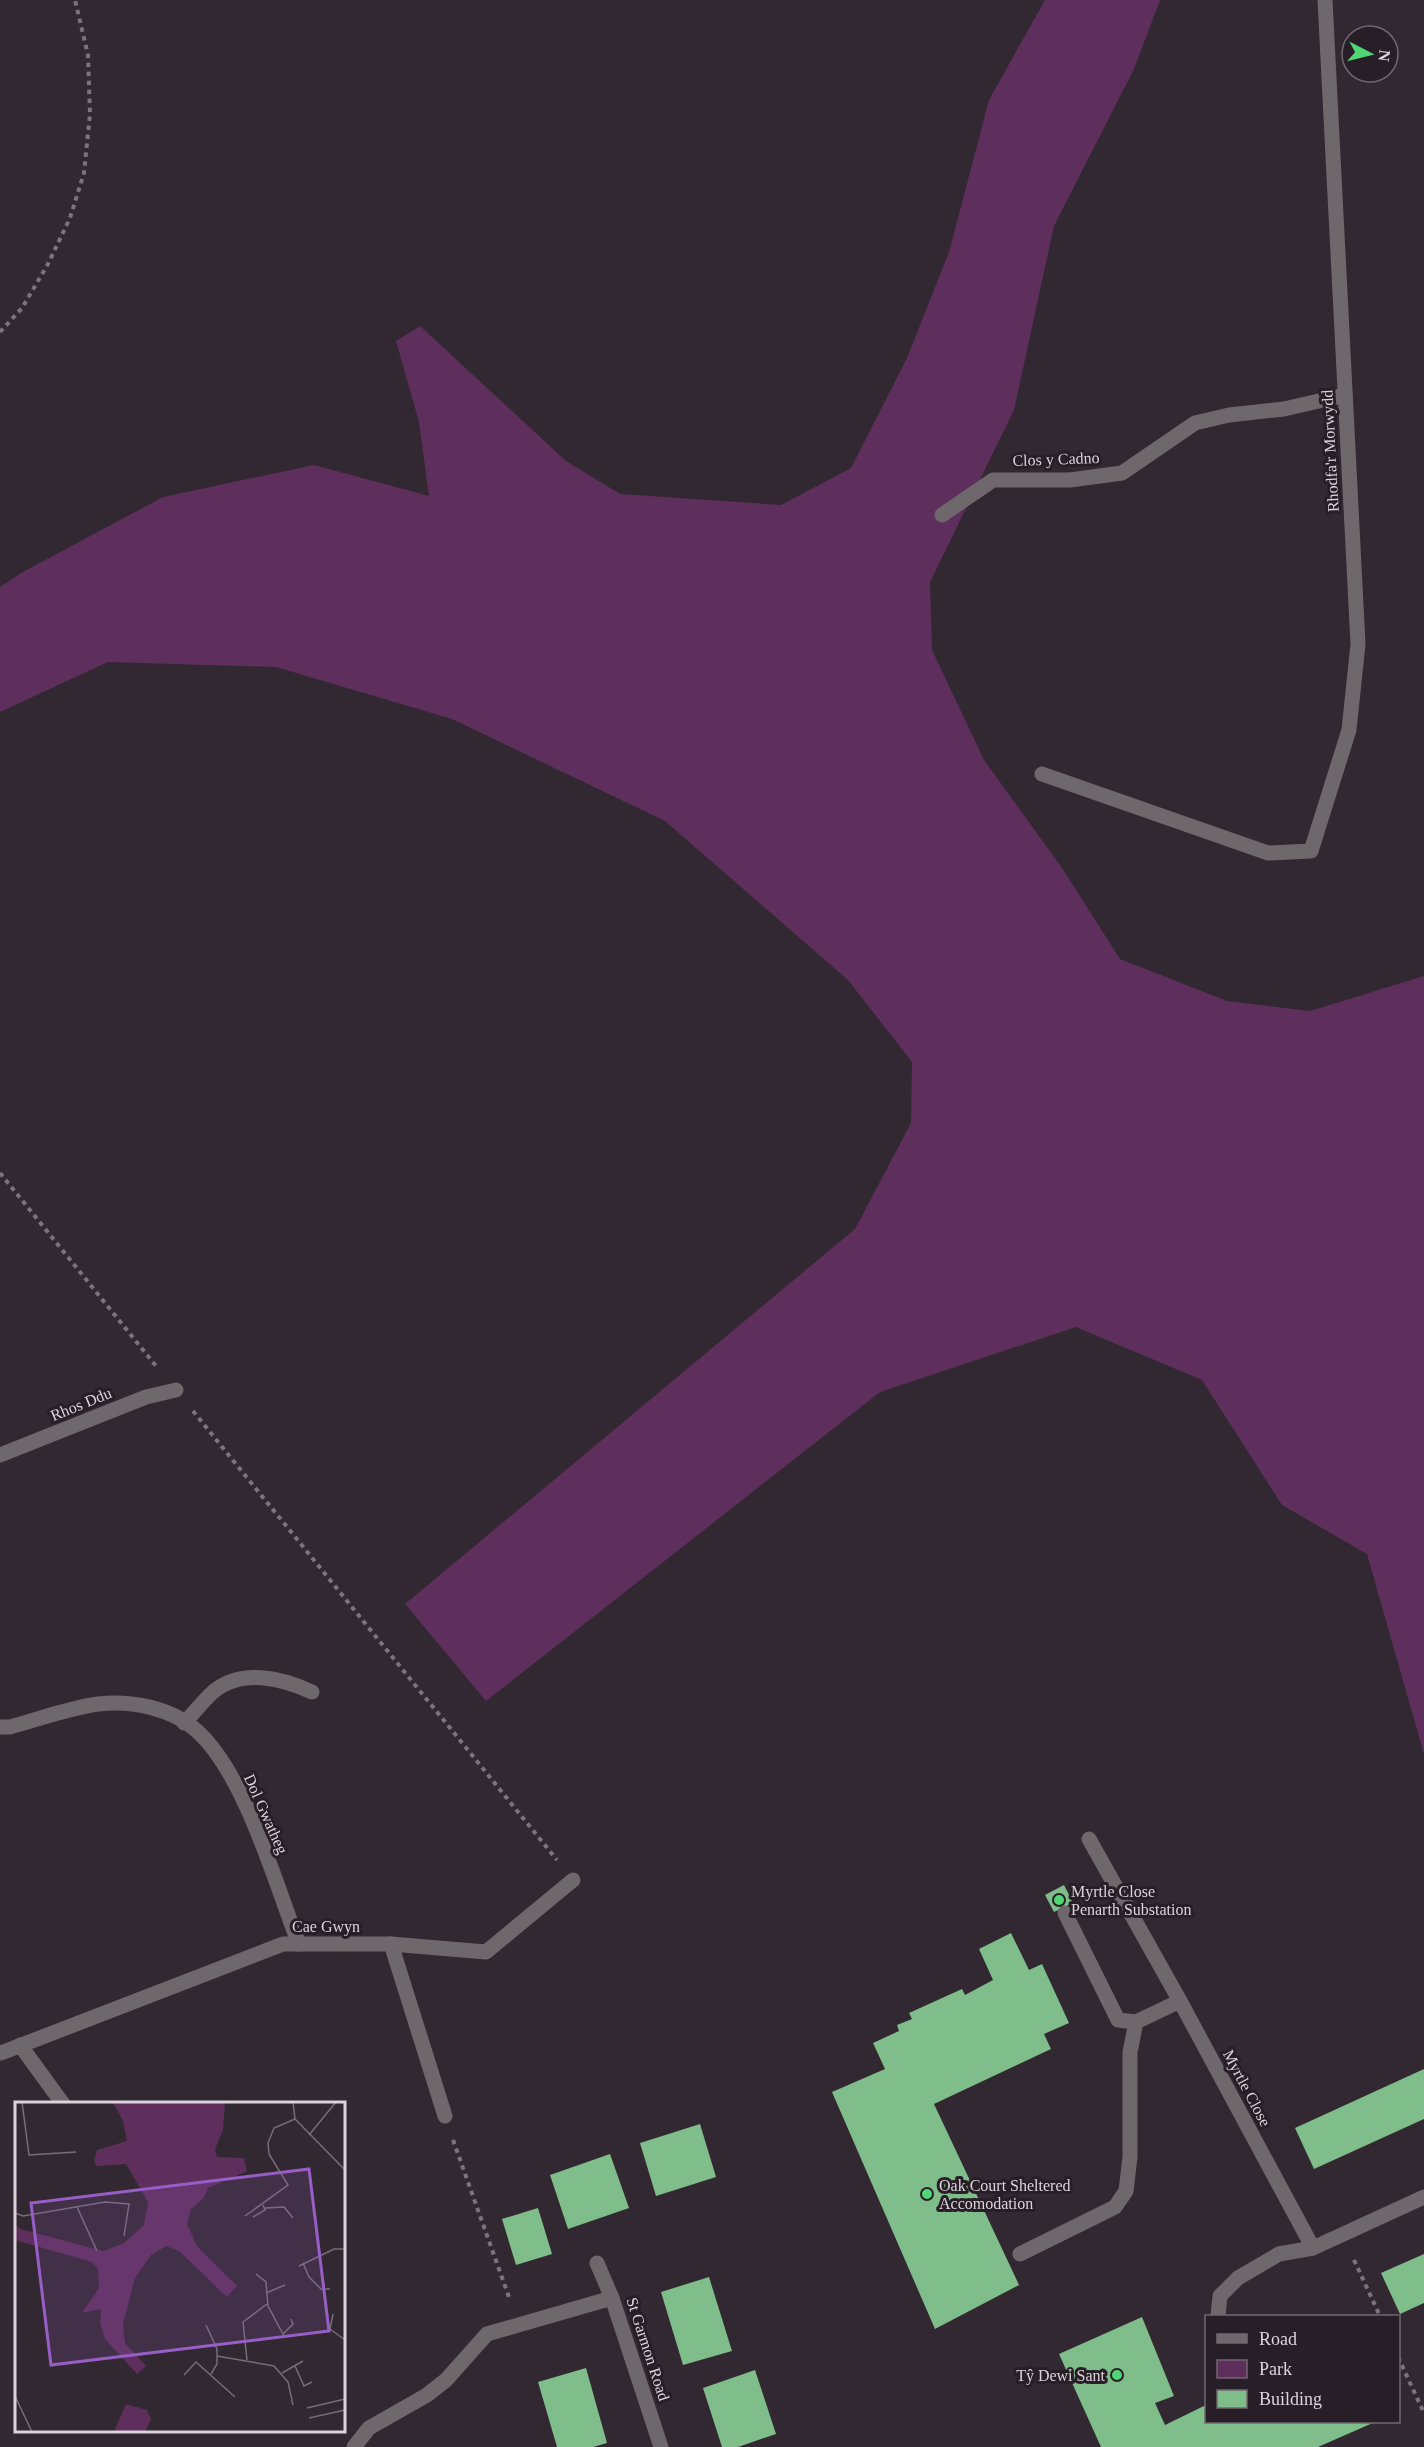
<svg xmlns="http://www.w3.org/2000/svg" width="1424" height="2447" viewBox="0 0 1424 2447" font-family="'Times New Roman',serif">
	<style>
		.green { fill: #5e2f5c }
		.building { fill: #7fbd8a }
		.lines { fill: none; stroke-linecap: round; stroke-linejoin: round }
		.path { stroke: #7c747b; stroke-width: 4; stroke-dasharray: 4.5 4.5; stroke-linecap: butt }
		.minor { stroke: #6e686d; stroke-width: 15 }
		.poi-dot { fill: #50d674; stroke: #281e27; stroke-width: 2 }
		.labels { text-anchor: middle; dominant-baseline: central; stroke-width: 6; stroke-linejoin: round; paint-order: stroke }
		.street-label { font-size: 16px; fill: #dbd4da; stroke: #281e27 }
		.poi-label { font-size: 16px; fill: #dbd4da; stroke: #281e27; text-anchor: start }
		.inset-road { fill: none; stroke: #766d75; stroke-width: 1.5 }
		.view { fill: #985ec7; fill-opacity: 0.15; stroke: #985ec7; stroke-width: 3 }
		.inset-edge { fill: none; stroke: #dbd4da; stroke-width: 3 }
	</style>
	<rect width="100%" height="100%" fill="#322831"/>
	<polygon class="green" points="1045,0 1160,0 1134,69 1054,226 1014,410 930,582 932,650 984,760 1062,868 1120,959 1227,1001 1310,1011 1424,976 1424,1754 1367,1554 1282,1505 1202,1380 1076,1327 880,1392 486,1701 405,1604 855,1229 911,1123 912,1062 848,980 665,821 452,719 276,667 108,662 0,712 0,587 21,573 163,497 314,465 429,496 419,422 396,341 420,326 566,461 620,494 781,505 851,468 907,358 949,252 989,100"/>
	<g class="building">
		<polygon points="1064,1885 1073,1903 1054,1912 1045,1895"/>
		<polygon points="1011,1933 1029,1970 1042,1964 1069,2023 1044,2034 1051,2049 934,2104 1019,2285 935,2329 832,2092 885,2069 873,2043 899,2031 897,2025 912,2019 909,2013 962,1989 965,1995 993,1980 979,1949"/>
		<polygon points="1424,2069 1424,2119 1314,2169 1295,2128"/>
		<polygon points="700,2124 716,2177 656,2196 640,2143"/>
		<polygon points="610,2154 629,2208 568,2229 550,2175"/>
		<polygon points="538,2208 552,2254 516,2265 502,2219"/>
		<polygon points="1424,2254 1424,2303 1400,2314 1381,2273"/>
		<polygon points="709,2277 732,2351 683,2365 661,2292"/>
		<polygon points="1142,2317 1174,2396 1155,2403 1165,2425 1206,2405 1206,2422 1375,2422 1318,2447 1101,2447 1059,2354"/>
		<polygon points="586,2368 607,2443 593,2447 557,2447 538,2382"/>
		<polygon points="755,2370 776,2434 738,2447 722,2447 703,2388"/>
	</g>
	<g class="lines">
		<g class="path">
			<polyline points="0,332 22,308 48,264 70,218 84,173 90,114 88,55 75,0"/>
			<polyline points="0,1173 156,1366"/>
			<polyline points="193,1411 557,1860"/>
			<polyline points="453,2140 510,2300"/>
			<polyline points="1354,2260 1380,2316"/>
			<polyline points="1398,2357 1424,2413"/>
		</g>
		<g class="minor">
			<polyline points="942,515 993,480 1070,480 1122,473 1195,423 1229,415 1284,409 1345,395"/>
			<polyline points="1042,774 1268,853 1311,851 1349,730 1358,644 1325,0"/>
			<polyline points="0,1455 146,1397 176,1390"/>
			<path d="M184,1723c10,-10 19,-22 29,-31 28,-24 69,-14 99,0"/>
			<path d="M0,1727h10c29,-8 59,-19 88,-23 33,-4 74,4 99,27 48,43 78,152 102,213"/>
			<polyline points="1089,1839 1180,2001 1313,2248 1424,2197"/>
			<polyline points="1065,1913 1118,2020 1136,2022 1180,2001"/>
			<polyline points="391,1944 445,2116"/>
			<polyline points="20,2045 63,2104"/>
			<polyline points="1,2053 283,1944 391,1944 486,1952 573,1880"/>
			<polyline points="1020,2254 1115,2207 1126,2191 1130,2157 1130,2052 1136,2022"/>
			<polyline points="597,2263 612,2298 661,2447"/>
			<polyline points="1218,2316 1220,2296 1238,2278 1279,2254 1313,2248"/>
			<polyline points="354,2447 369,2428 427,2395 446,2380 487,2334 612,2298"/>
		</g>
	</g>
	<g class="poi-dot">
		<circle cx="1059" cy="1900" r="6"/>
		<circle cx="927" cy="2194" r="6"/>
		<circle cx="1117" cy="2375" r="6"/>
	</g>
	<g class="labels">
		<g class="street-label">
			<text transform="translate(1330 451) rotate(-93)">Rhodfa'r Morwydd</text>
			<text transform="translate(1056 459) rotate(-2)">Clos y Cadno</text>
			<text transform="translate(81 1404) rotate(-22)">Rhos Ddu</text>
			<text transform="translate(266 1814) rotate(66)">Dol Gwatheg</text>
			<text x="326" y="1926">Cae Gwyn</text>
			<text transform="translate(1247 2088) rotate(62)">Myrtle Close</text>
			<text transform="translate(648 2349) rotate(72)">St Garmon Road</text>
		</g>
		<g class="poi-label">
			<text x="1071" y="1891">Myrtle Close<tspan x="1071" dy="18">Penarth Substation</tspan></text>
			<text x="939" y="2185">Oak Court Sheltered<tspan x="939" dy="18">Accomodation</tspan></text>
			<text x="1105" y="2375" text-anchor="end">Tŷ Dewi Sant</text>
		</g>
	</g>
	<g transform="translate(15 2102)">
		<rect width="330" height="330" fill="#322831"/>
		<path d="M98,0h112l-2,28 -8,19 2,8 27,1 3,13 -39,17 -4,10 -13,11 -4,15 10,22 40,40 -10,11 -48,-46 -13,-5 -15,9 -16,23 -12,46 2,19 21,23 -9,8 -32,-35 -5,-16 1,-14 -19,4 17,-25 -1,-19 -6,-7 -77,-22v-16l5,5 84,22 20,-8 20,-18 4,-23 -19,-33 -3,-5 -30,2 -2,-6 3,-10 30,-9 -4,-20zM111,302l21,6 4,9 -6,13h-31z" fill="#5e2f5c"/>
		<path class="inset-road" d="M7,0l7,53 47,-3M278,0l2,17 50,51M294,33l27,-33M62,105l20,44M250,106l19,-1 9,11M0,111l8,3 82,-14 24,2 -5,32M230,114l43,-31 -19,-31 -1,-11 6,-15 21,-9M238,115l12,-7 -2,-5M288,161l6,14 12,12h9M284,164l35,-17h11M241,172l10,8 2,24 16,30M251,191l19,-8M318,212l-3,15 15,11M191,223l11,24v15l-6,10M268,232l10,-10 -2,-5M202,254l57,10 14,16 5,23M232,258l-4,-38 24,-18M280,264l9,20 8,-4M267,271l21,-12M169,273l12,-13 39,35M0,294l17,36M292,306l38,-9M294,316l36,-8"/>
		<path class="view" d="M294,67l20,162 -278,34 -20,-162z"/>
		<rect width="330" height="330" class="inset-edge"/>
	</g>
	<rect x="1205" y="2315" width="195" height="108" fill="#281e27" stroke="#70676f" stroke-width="1.5"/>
	<rect x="1217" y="2334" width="30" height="9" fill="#6e686d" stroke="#70676f" stroke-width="1.5"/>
	<text x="1259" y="2345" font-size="18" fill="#dbd4da">Road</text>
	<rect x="1217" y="2360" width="30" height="18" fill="#5e2f5c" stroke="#70676f" stroke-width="1.5"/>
	<text x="1259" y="2375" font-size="18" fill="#dbd4da">Park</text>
	<rect x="1217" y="2390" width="30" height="18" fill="#7fbd8a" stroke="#70676f" stroke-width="1.5"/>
	<text x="1259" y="2405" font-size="18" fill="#dbd4da">Building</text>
	<g transform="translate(1370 54) rotate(97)"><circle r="28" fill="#281e27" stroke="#70676f" stroke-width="1.5"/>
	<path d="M0-4.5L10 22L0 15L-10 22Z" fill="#50d674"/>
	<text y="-9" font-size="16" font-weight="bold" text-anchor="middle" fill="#dbd4da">N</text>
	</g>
</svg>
